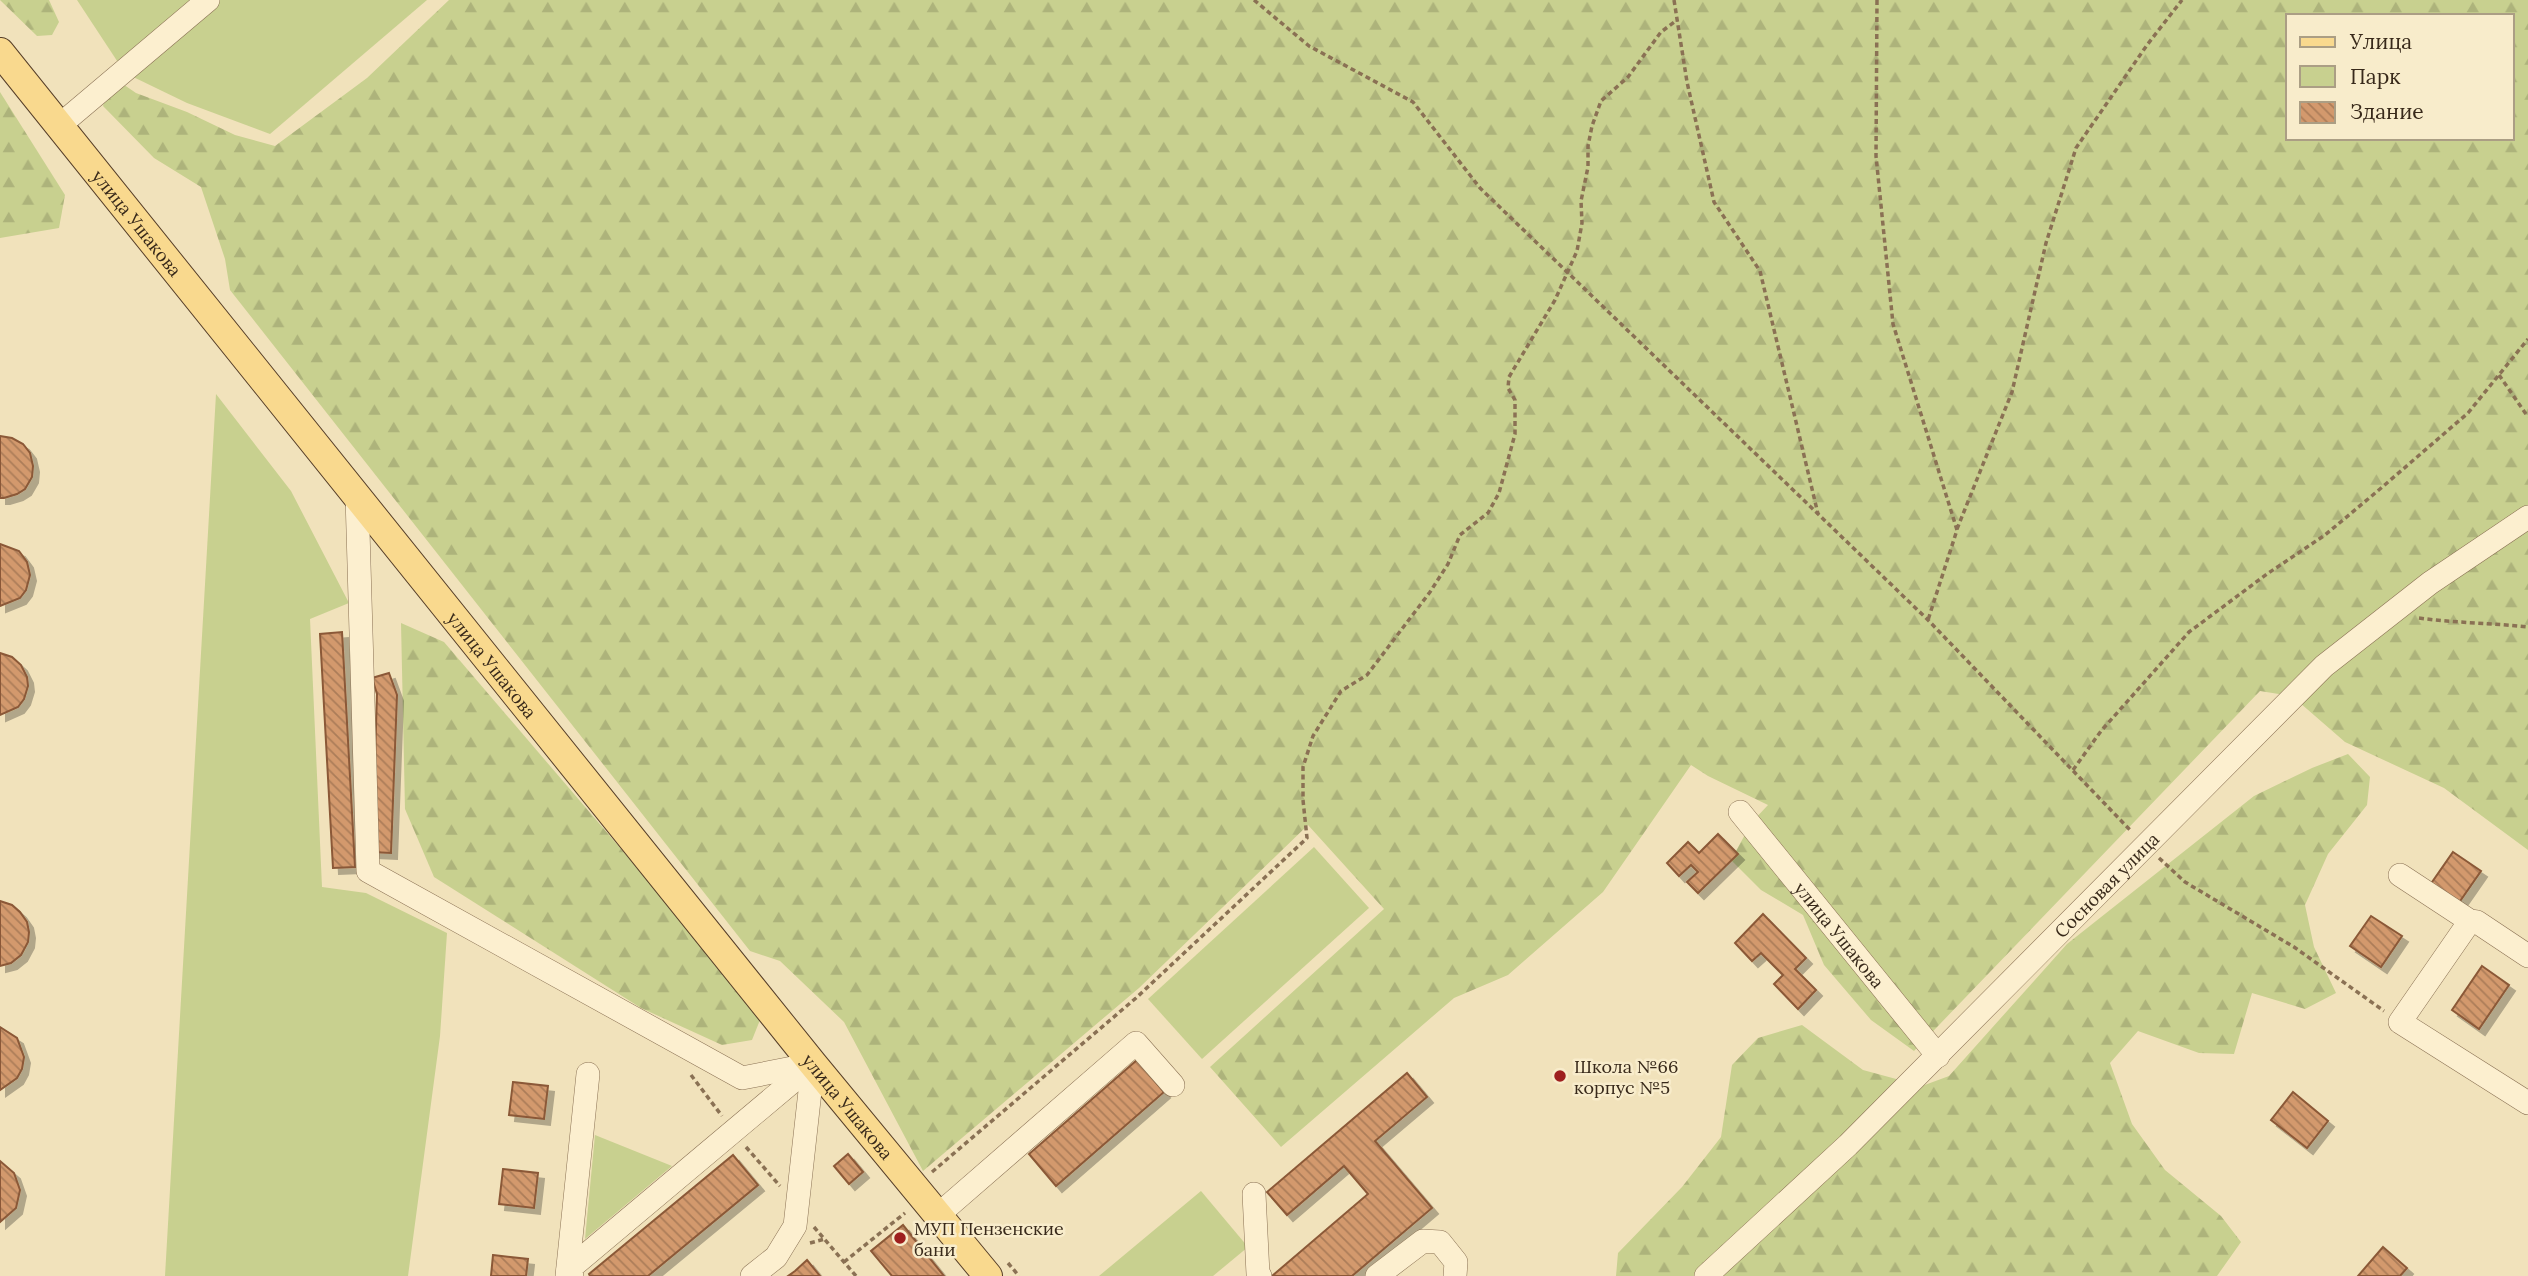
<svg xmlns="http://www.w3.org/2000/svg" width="2528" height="1276" viewBox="0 0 2528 1276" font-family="Lora,serif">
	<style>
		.green { fill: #c8d08f }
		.forest { fill: url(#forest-firs); fill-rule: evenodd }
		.building { fill: url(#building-back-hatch); stroke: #8b5937; stroke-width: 2; filter: url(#shadow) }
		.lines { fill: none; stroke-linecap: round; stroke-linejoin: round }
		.minor-casing { stroke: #8a7154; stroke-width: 24 }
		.major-casing { stroke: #573f29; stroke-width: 30 }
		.path { stroke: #8a7154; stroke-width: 3.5; stroke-dasharray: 5 3.5; stroke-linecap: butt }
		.minor { stroke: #fcefcf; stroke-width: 23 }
		.major { stroke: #f9d98e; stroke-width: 28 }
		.poi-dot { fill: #9e1f1e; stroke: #f8eccb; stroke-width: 2.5 }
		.labels { text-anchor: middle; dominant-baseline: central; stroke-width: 5; stroke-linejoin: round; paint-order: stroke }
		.street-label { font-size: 18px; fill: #38291a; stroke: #f8eccb }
		.poi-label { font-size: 18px; fill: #38291a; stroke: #f8eccb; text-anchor: start }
	</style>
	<defs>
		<pattern id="forest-firs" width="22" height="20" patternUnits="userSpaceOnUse" patternTransform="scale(1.75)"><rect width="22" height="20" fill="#c8d08f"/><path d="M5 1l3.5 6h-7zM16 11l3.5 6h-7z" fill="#adb37b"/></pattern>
		<pattern id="building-back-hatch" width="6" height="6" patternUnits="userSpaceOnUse" patternTransform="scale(1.75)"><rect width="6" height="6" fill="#d3996d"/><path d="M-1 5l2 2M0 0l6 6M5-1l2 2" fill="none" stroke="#ac7d59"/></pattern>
		<filter id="shadow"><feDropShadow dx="6" dy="6" stdDeviation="0" flood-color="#0004"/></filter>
	</defs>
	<rect width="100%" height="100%" fill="#f1e2bb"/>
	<g class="green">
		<polygon points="77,0 427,0 270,134 187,103 125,73"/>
		<polygon points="216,394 291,491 349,603 310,619 322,887 366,893 447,933 440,1036 408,1276 165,1276"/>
		<polygon points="1314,847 1369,908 1202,1059 1148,999"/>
		<polygon points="595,1135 672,1166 585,1239"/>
		<polygon points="1201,1191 1248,1247 1213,1276 1099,1276"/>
	</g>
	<g class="forest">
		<polygon points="0,0 49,0 59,22 52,35 37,36"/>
		<path d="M449,0h2079v850l-84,-62 -99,-46 -53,-46 -32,-5 -346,360 -43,-31 -47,-55 -21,-50 -42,-25 -30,-30 21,-38 16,-17 -60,-29 -17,-11 -88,127 -95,83 -54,23 -173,149 -71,-80 174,-158 -76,-84 -169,163 -216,183 -79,-149 -64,-61 -30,-10 -520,-661 -5,-31 -24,-72 -47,-29 -51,-52 8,-30 25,17 51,19 48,23 40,11 92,-68zM2288,16h224v122h-224z"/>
		<polygon points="0,92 65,195 59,228 0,238"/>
		<polygon points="401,623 444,642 663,898 760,1020 752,1040 722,1045 641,1008 434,877 405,809"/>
		<polygon points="2348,754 2370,777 2367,805 2328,854 2305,905 2314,947 2336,993 2305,1009 2252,993 2234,1054 2199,1053 2138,1031 2110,1063 2132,1124 2165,1170 2221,1216 2241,1242 2217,1276 1616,1276 1618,1253 1682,1187 1721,1137 1732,1065 1758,1038 1802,1025 1863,1070 1922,1086 1949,1076 2067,944 2254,796 2312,768"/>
	</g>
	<g class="building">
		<polygon points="0,436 12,438 23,444 30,453 33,466 32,477 25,489 17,494 4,498 0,498"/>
		<polygon points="0,544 19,551 27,562 30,575 26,590 20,598 0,606"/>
		<polygon points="342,632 355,867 333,868 320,634"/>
		<polygon points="0,653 12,657 21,665 27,677 28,686 24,699 18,707 0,715"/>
		<polygon points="389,673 397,695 391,853 372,852 377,694 372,678"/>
		<polygon points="1718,834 1738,854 1698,893 1687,882 1698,872 1691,865 1679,876 1667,863 1688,842 1699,853"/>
		<polygon points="2453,852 2481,871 2458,904 2430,885"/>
		<polygon points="0,901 12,905 20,912 27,922 29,932 28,942 21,955 11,963 0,966"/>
		<polygon points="1763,914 1806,958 1795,969 1816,990 1798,1009 1774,984 1783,975 1761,953 1752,961 1735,943"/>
		<polygon points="2371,916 2402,936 2381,967 2350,946"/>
		<polygon points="2482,966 2509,985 2479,1029 2452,1010"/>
		<polygon points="0,1027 17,1038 24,1057 22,1069 17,1078 0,1090"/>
		<polygon points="1137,1060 1164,1092 1056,1186 1029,1154"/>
		<polygon points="1407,1073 1427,1097 1375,1141 1432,1208 1352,1276 1272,1276 1368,1194 1344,1166 1287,1215 1267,1192"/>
		<polygon points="513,1082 548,1086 544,1119 509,1115"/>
		<polygon points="2293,1092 2328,1121 2307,1148 2271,1120"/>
		<polygon points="848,1154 863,1172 849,1184 834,1166"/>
		<polygon points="733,1155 758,1185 648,1276 590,1276 589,1274"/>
		<polygon points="0,1161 14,1173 20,1190 16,1208 0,1222"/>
		<polygon points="503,1169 538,1173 534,1208 499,1204"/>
		<polygon points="903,1225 944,1276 892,1276 871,1251"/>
		<polygon points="2383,1247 2407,1268 2400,1276 2358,1276"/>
		<polygon points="493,1255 528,1259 526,1276 491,1276"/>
		<polygon points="807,1260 820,1276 788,1276 795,1271"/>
	</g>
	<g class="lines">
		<g class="minor-casing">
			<g id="minor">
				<polyline points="60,125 208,0"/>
				<polyline points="357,496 368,871 742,1078 813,1064"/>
				<path id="s1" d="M1740,812l198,244"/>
				<polyline points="2400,875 2470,921 2477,922 2528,956"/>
				<polyline points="2470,921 2400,1022 2528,1103"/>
				<polyline points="1254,1194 1258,1274 1260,1276"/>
				<polyline points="938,1215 1136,1043 1173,1085"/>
				<polyline points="567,1276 588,1074"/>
				<polyline points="572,1276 568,1270 811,1066"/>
				<polyline points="752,1276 776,1257 795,1226 813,1064"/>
				<polyline points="1377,1276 1423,1241 1440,1242 1456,1262 1455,1276"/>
				<path id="s2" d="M1706,1276l142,-131 476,-479 106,-83 98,-66"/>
			</g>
		</g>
		<g class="major-casing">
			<g id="major">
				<path id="s3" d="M0,52l813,1012 175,212"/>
			</g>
		</g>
		<g class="path">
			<polyline points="1254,0 1309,46 1413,102 1480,188 1928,620 2131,831"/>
			<polyline points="1674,0 1687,82 1714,202 1760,271 1818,514"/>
			<polyline points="1877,0 1876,156 1893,324 1957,530 1928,620"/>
			<polyline points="2499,375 2528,417"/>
			<polyline points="1957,529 2012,392 2046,243 2076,148 2147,45 2182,0"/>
			<path d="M2419,618c36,5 73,5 109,9"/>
			<polyline points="2073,770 2101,731 2189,632 2267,574 2325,535 2380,489 2468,413 2528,339"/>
			<polyline points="2159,858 2185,882 2294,947 2384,1011"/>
			<polyline points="691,1075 722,1116"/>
			<polyline points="746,1147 780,1186"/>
			<polyline points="932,1172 1136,998 1307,838 1303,800 1303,767 1313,736 1341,691 1367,675 1430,592 1448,564 1460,535 1488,513 1499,493 1515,434 1515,400 1508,388 1509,377 1555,300 1577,251 1582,223 1581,201 1588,167 1588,146 1592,126 1601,101 1628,77 1661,32 1677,20"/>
			<polyline points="814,1227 856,1276"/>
			<polyline points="810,1243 825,1239"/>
			<polyline points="844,1262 905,1213"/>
			<polyline points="1008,1263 1019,1276"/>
		</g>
		<use href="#minor" class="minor"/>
		<use href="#major" class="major"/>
	</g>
	<g class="poi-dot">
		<circle cx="1560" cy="1076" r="7"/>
		<circle cx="900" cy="1238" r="7"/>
	</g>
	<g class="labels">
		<g class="street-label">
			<text stroke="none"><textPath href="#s3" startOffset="219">улица Ушакова</textPath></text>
			<text stroke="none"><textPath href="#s3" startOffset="786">улица Ушакова</textPath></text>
			<text stroke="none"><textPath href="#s2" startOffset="560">Сосновая улица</textPath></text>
			<text stroke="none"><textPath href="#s1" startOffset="158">улица Ушакова</textPath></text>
			<text stroke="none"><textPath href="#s3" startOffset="1353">улица Ушакова</textPath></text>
		</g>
		<g class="poi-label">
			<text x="1574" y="1066">Школа №66<tspan x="1574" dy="21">корпус №5</tspan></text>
			<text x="914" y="1228">МУП Пензенские<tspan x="914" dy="21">бани</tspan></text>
		</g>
	</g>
	<rect x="2286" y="14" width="228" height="126" fill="#f8eccb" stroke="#ab9e84" stroke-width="2"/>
	<rect x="2300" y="37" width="35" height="10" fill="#f9d98e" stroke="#ab9e84" stroke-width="2"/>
	<text x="2350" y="49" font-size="21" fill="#38291a">Улица</text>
	<rect x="2300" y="66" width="35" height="21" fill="#c8d08f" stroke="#ab9e84" stroke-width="2"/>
	<text x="2350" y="84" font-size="21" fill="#38291a">Парк</text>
	<rect x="2300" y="102" width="35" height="21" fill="url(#building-back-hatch)" stroke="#ab9e84" stroke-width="2"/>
	<text x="2350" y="119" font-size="21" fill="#38291a">Здание</text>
</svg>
